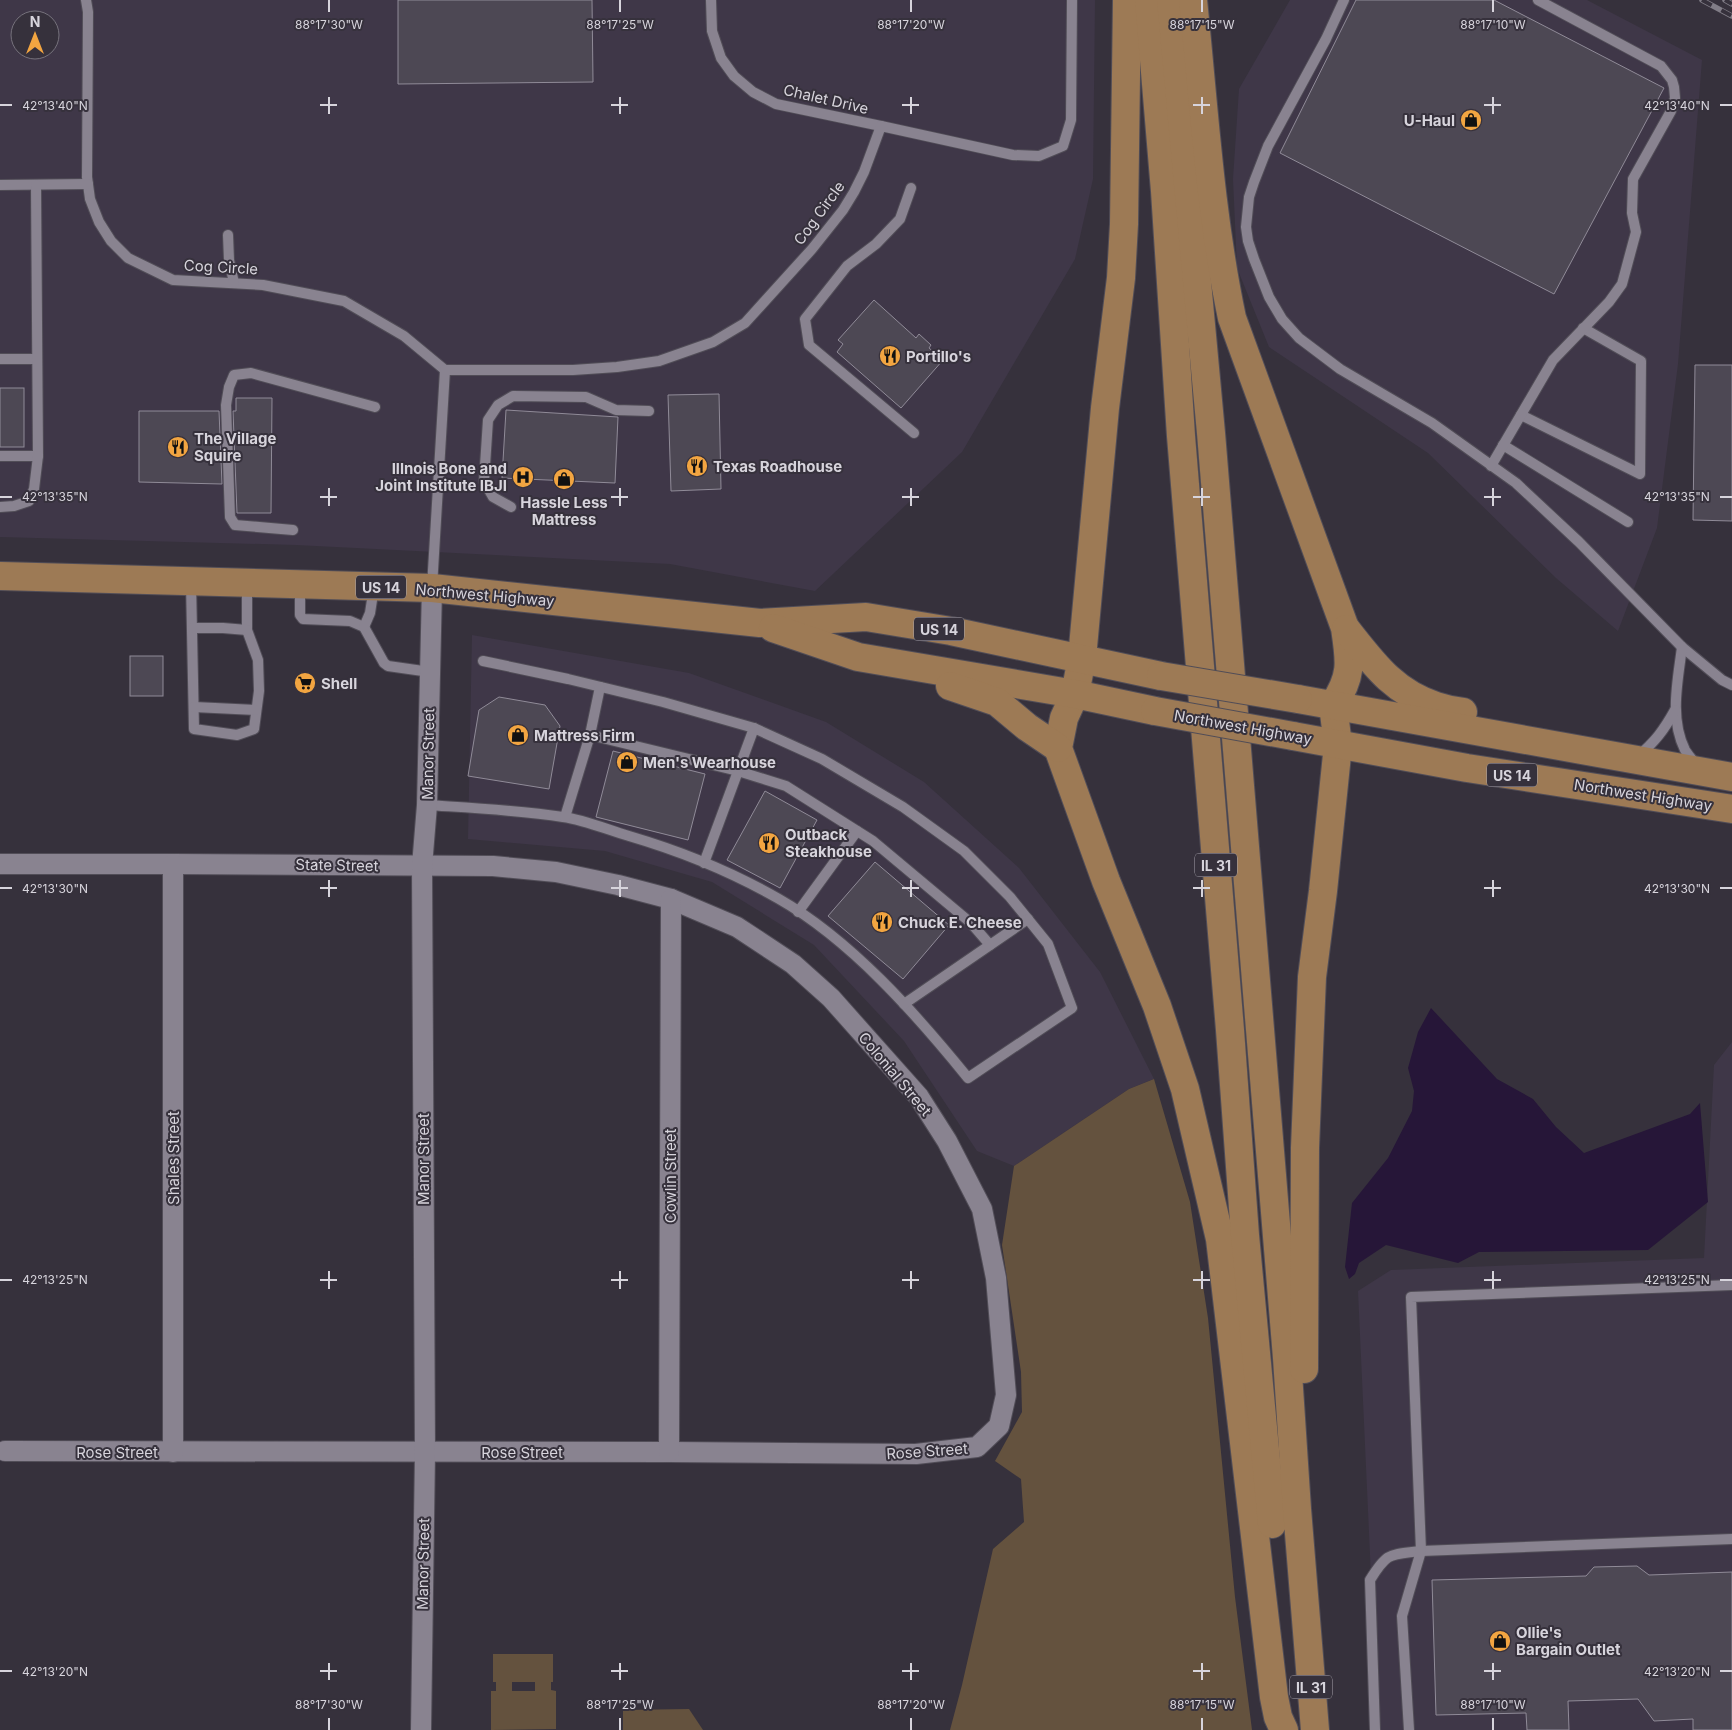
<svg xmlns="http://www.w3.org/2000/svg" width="1732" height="1730" viewBox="0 0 1732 1730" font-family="Inter,sans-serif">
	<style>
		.built { fill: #3f3748; fill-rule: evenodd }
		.green { fill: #64523e; fill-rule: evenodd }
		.water { fill: #261638 }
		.building { fill: #4d4854; stroke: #908b98 }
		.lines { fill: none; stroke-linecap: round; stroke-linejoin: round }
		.service-casing { stroke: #514d57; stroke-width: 12 }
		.minor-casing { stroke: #514d57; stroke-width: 22 }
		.primary-casing { stroke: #514d57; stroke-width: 30 }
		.service { stroke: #898390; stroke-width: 10 }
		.minor { stroke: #898390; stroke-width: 20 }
		.primary { stroke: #9d7a55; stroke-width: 28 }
		.rail-casing { stroke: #817d87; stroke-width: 5.5 }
		.rail { stroke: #36313c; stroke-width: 4; stroke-dasharray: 11; stroke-linecap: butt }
		.primary-bridge-casing { stroke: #514d57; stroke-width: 30; stroke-linecap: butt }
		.primary-bridge { stroke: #9d7a55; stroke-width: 28 }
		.ticks { fill: none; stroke: #d7d4dc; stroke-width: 2 }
		.labels { text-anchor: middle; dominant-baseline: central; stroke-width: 4; stroke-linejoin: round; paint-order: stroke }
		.shield { fill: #36313c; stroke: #a7a3ac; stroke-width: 1 }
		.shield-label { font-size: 14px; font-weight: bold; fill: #d7d4dc }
		.street-label { font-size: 15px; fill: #d7d4dc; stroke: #36313c }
		.poi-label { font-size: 15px; font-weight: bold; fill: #d7d4dc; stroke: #36313c; text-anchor: start }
		.ticks-label { font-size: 12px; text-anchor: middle; fill: #d7d4dc; stroke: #36313c; stroke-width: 4; stroke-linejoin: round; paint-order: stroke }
	</style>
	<rect width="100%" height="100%" fill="#36313c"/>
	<g class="built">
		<path d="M0,0h1095l-2,179 -18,80 -113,193 -147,139 -145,-27 -374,-19 -296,-8zM20,20h30v30h-30z"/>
		<polygon points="1290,0 1587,0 1702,60 1678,364 1657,528 1618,631 1556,578 1428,453 1269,347 1237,268 1233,179 1239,89"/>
		<polygon points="472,635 689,673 826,722 924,782 1019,868 1100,972 1154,1079 1129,1089 1014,1166 977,1151 904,1041 814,945 712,882 605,851 468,839"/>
		<polygon points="1732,1042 1732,1730 1378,1730 1358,1291 1391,1270 1704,1258 1714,1065"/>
	</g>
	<g class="green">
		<polygon points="1154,1079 1190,1202 1208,1318 1235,1597 1252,1730 950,1730 962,1685 993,1549 1024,1522 1021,1479 995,1461 1022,1412 1021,1372 1002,1245 1014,1166 1129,1089"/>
		<path d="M493,1654h60v28h-2v8l5,1v38l-65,1v-39h5v-9h-3zM512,1682h23v9h-23z"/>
		<polygon points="689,1709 703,1730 623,1730 623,1710"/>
	</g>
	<polygon class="water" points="1431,1008 1497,1079 1533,1099 1556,1127 1584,1153 1690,1114 1700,1103 1708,1202 1648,1250 1479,1252 1458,1263 1386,1245 1359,1263 1355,1274 1349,1279 1345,1267 1352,1203 1388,1158 1412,1111 1414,1091 1408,1068 1418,1032"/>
	<g class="building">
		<polygon points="398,0 592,0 593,82 398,84"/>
		<polygon points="1356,0 1494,0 1664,88 1554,294 1280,153"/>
		<polygon points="874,300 916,338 919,334 931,345 929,348 943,360 901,408 837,352 843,344 838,340"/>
		<polygon points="1695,365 1732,365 1732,521 1693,520"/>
		<rect x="0" y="388" width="24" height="59"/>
		<polygon points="719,394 721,489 671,491 668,395"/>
		<polygon points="236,398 272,398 271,513 237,513 233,411 236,411"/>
		<polygon points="506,410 618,417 615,483 502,478"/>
		<polygon points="139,411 219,411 222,484 139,482"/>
		<rect x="130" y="656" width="33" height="40"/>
		<polygon points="499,697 545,705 560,726 549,789 468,776 479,710"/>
		<polygon points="613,751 705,774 688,840 596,817"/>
		<polygon points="765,791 817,820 780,888 727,860"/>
		<polygon points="875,862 949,925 903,979 828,916"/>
		<polygon points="1637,1566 1649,1575 1732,1572 1732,1730 1693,1730 1693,1719 1654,1721 1638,1699 1568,1701 1569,1730 1527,1730 1526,1713 1436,1715 1432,1580 1586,1576 1594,1567"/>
	</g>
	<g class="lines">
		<g class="service-casing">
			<g id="service">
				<polyline points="86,0 88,12 87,177 90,199 99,222 111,241 128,258 173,280 263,285 344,301 404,336 445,370"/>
				<polyline points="711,0 712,31 721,58 734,76 753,92 776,104 881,126"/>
				<polyline points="1344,0 1326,39 1268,146 1254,182 1249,197 1246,227 1248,241 1254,259 1269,297 1282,319 1299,338 1340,369 1432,423 1516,483 1579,542 1682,647 1722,680 1732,685"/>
				<polyline points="0,185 88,184"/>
				<polyline points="911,188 900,219 876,244 847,266 805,319 809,345 914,433"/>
				<polyline points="228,235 229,260 234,283"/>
				<polyline points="0,359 37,359"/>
				<polyline points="1521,415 1640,474 1641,361 1583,328"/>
				<polyline points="1503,445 1628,522"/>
				<polyline points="0,456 38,456 36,185"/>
				<polyline points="1491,466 1553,360 1609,302 1622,284 1636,232 1632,213 1633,179 1671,111 1675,98 1674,87 1672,80 1661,66 1538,0"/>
				<polyline points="0,507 14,506 29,501 34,489 38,456"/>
				<polyline points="511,507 493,497 484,481 488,420 498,405 513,396 586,397 616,410 649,411"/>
				<polyline points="293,530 235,525 230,517 226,405 229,387 234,375 251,373 375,407"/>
				<polyline points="191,583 194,729 237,735 254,729 259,691 258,660 247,630 247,584"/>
				<polyline points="300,585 300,615 303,619 350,621 364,627 384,663 388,666 430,672"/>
				<polyline points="432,587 445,370 573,370 617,367 659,361 713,342 745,323 812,249 843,210 854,192 864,172 881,126 1013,155 1039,156 1063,146 1071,120 1072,0"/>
				<polyline points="364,627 370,613 374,587"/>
				<polyline points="193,628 223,628 247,630"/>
				<path d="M1682,647c-4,33 -13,71 3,103 3,5 8,10 11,15"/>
				<polyline points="194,707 256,710"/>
				<polyline points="590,735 738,771 786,786 873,841 971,923 990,945"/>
				<path d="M1637,757c18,-15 27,-27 38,-47"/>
				<path d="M427,805c46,3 91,5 136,12 22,3 45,13 66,19 51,15 103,36 150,63 72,41 137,115 189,179l104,-70 -24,-64 -38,-47 -46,-46 -61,-44 -81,-48 -68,-31 -91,-26 -95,-23 -85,-18"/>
				<polyline points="565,817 590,735 600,687"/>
				<polyline points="704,863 754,728"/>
				<polyline points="798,912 857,831"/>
				<polyline points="904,1004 1028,919"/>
				<path d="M1375,1730l-5,-150c18,-29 20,-25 51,-29l311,-12"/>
				<polyline points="1409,1730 1402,1616 1421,1551 1411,1297 1732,1285"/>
			</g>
		</g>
		<g class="minor-casing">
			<g id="minor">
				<polyline points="0,864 173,864 493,866 556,872 618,885 671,899 737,927 793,964 831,998 919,1097 947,1141 982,1209 996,1278 1006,1395 999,1426 977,1447 916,1454 669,1452 5,1451"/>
				<polyline points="173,864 173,1452"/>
				<polyline points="669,1452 671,899"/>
				<polyline points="421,1730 425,1452 422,866 427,805 432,588"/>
			</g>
		</g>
		<g class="primary-casing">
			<g id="primary">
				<polyline points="1127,0 1124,224 1121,278 1105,408 1082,658 1075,694 1064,718 1058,748 1106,881 1157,1006 1185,1089 1220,1239 1274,1697 1278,1717 1284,1730"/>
				<polyline points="1149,0 1165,191 1181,436 1230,1030 1245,1235 1272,1524"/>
				<polyline points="1171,0 1211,433 1287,1358 1297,1509 1315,1730"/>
				<path d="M1193,0c11,106 17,214 39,318l113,310c5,33 8,48 -12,77l5,40 -15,146 -11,86 -4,97 -3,74 -1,221"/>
				<polyline points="0,576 432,588 760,623 866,617 951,631 1161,676"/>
				<polyline points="773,628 858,657 1075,694 1155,711"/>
				<path d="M1346,629c27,34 47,63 90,77 9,3 19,5 27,6"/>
				<polyline points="950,686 997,702 1027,727 1058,748"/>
				<polyline points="1298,699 1732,777"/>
				<polyline points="1293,736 1467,768 1732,809"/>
			</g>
		</g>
		<use href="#service" class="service"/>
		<use href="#minor" class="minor"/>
		<use href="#primary" class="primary"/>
		<g class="rail-casing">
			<g id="rail">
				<polyline points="1702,0 1732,16"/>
				<polyline points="1725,0 1732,4"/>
			</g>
		</g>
		<use href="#rail" class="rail"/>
		<g class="primary-bridge-casing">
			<g id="primary-bridge">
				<polyline points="1161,676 1298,699"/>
				<polyline points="1155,711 1293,736"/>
			</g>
		</g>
		<use href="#primary-bridge" class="primary-bridge"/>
	</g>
	<path class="ticks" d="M329,0v12M620,0v12M911,0v12M1202,0v12M1493,0v12M329,97v17M620,97v17M911,97v17M1202,97v17M1493,97v17M0,105h12M320,105h17M611,105h17M902,105h17M1193,105h17M1484,105h17M1720,105h12M329,488v18M620,488v18M911,488v18M1202,488v18M1493,488v18M0,497h12M320,497h17M611,497h17M902,497h17M1193,497h17M1484,497h17M1720,497h12M329,880v17M620,880v17M911,880v17M1202,880v17M1493,880v17M0,888h12M320,888h17M611,888h17M902,888h17M1193,888h17M1484,888h17M1720,888h12M329,1271v18M620,1271v18M911,1271v18M1202,1271v18M1493,1271v18M0,1280h12M320,1280h17M611,1280h17M902,1280h17M1193,1280h17M1484,1280h17M1720,1280h12M329,1663v17M620,1663v17M911,1663v17M1202,1663v17M1493,1663v17M0,1671h12M320,1671h17M611,1671h17M902,1671h17M1193,1671h17M1484,1671h17M1720,1671h12M329,1718v12M620,1718v12M911,1718v12M1202,1718v12M1493,1718v12"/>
	<defs>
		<g id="shop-disc" transform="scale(1.125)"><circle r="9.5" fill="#f2a541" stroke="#36313c"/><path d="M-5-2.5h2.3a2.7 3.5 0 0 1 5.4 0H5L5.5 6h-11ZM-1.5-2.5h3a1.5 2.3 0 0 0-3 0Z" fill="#111"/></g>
		<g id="restaurant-disc" transform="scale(1.125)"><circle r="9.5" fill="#f2a541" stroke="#36313c"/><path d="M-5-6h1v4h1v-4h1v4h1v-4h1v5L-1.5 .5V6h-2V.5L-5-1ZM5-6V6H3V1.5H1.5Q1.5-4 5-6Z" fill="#111"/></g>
		<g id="hospital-disc" transform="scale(1.125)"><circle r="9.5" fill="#f2a541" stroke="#36313c"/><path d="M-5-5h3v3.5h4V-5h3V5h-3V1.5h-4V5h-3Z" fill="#111"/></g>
		<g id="supermarket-disc" transform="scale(1.125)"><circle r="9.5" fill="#f2a541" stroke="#36313c"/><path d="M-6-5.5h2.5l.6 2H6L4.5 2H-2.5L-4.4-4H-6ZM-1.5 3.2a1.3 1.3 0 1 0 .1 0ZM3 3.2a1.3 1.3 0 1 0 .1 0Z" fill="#111"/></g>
	</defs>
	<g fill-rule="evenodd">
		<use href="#shop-disc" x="1471" y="120"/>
		<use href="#restaurant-disc" x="890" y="356"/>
		<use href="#restaurant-disc" x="178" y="447"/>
		<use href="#restaurant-disc" x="697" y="466"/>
		<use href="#hospital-disc" x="523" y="477"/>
		<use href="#shop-disc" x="564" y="479"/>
		<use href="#supermarket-disc" x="305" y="683"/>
		<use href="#shop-disc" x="518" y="735"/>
		<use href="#shop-disc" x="627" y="762"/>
		<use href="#restaurant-disc" x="769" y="843"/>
		<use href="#restaurant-disc" x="882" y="922"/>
		<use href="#shop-disc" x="1500" y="1641"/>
	</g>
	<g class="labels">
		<g class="shield">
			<rect x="356" y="575.5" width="50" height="23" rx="4"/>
			<rect x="914" y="617.5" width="50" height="23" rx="4"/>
			<rect x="1487" y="763.5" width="50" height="23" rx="4"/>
			<rect x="1195" y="853.5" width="42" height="23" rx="4"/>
			<rect x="1290" y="1675.5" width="42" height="23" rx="4"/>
		</g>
		<g class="shield-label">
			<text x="381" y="587">US 14</text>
			<text x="939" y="629">US 14</text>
			<text x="1512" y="775">US 14</text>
			<text x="1216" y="865">IL 31</text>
			<text x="1311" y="1687">IL 31</text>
		</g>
		<g class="street-label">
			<text transform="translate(826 99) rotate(13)">Chalet Drive</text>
			<text transform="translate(819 213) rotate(-54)">Cog Circle</text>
			<text transform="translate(221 267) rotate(3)">Cog Circle</text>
			<text transform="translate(485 595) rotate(5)">Northwest Highway</text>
			<text transform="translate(1243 727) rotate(10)">Northwest Highway</text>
			<text transform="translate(428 754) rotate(-89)">Manor Street</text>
			<text transform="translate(1643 795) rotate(9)">Northwest Highway</text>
			<text transform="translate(337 865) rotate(1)">State Street</text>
			<text transform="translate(895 1074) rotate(50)">Colonial Street</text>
			<text transform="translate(173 1158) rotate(-90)">Shales Street</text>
			<text transform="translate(423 1159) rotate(-90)">Manor Street</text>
			<text transform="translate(670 1176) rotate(-90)">Cowlin Street</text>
			<text transform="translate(927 1451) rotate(-4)">Rose Street</text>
			<text x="117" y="1452">Rose Street</text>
			<text x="522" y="1452">Rose Street</text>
			<text transform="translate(423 1564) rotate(-89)">Manor Street</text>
		</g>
		<g class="poi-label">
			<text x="1455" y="120" text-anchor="end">U-Haul</text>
			<text x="906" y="356">Portillo's</text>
			<text x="194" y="438">The Village<tspan x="194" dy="17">Squire</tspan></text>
			<text x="713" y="466">Texas Roadhouse</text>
			<text x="507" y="468" text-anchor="end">Illnois Bone and<tspan x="507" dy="17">Joint Institute IBJI</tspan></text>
			<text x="564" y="502" text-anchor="middle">Hassle Less<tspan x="564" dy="17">Mattress</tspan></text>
			<text x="321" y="683">Shell</text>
			<text x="534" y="735">Mattress Firm</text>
			<text x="643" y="762">Men's Wearhouse</text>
			<text x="785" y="834">Outback<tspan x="785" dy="17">Steakhouse</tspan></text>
			<text x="898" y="922">Chuck E. Cheese</text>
			<text x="1516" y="1632">Ollie's<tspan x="1516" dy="17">Bargain Outlet</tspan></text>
		</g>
	</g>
	<g class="ticks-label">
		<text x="329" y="29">88°17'30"W</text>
		<text x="620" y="29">88°17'25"W</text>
		<text x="911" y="29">88°17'20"W</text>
		<text x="1202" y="29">88°17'15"W</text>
		<text x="1493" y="29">88°17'10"W</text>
		<text x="55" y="110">42°13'40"N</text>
		<text x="1677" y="110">42°13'40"N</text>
		<text x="55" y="501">42°13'35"N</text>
		<text x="1677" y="501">42°13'35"N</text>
		<text x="55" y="893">42°13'30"N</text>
		<text x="1677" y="893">42°13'30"N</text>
		<text x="55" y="1284">42°13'25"N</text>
		<text x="1677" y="1284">42°13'25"N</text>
		<text x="55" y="1676">42°13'20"N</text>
		<text x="1677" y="1676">42°13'20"N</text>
		<text x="329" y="1709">88°17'30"W</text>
		<text x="620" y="1709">88°17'25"W</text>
		<text x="911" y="1709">88°17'20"W</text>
		<text x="1202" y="1709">88°17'15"W</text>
		<text x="1493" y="1709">88°17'10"W</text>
	</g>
	<g transform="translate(35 35)"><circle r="24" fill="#36313c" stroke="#76727c"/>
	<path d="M0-4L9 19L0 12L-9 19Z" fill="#f2a541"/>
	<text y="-8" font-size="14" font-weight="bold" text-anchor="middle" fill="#d7d4dc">N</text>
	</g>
</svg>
